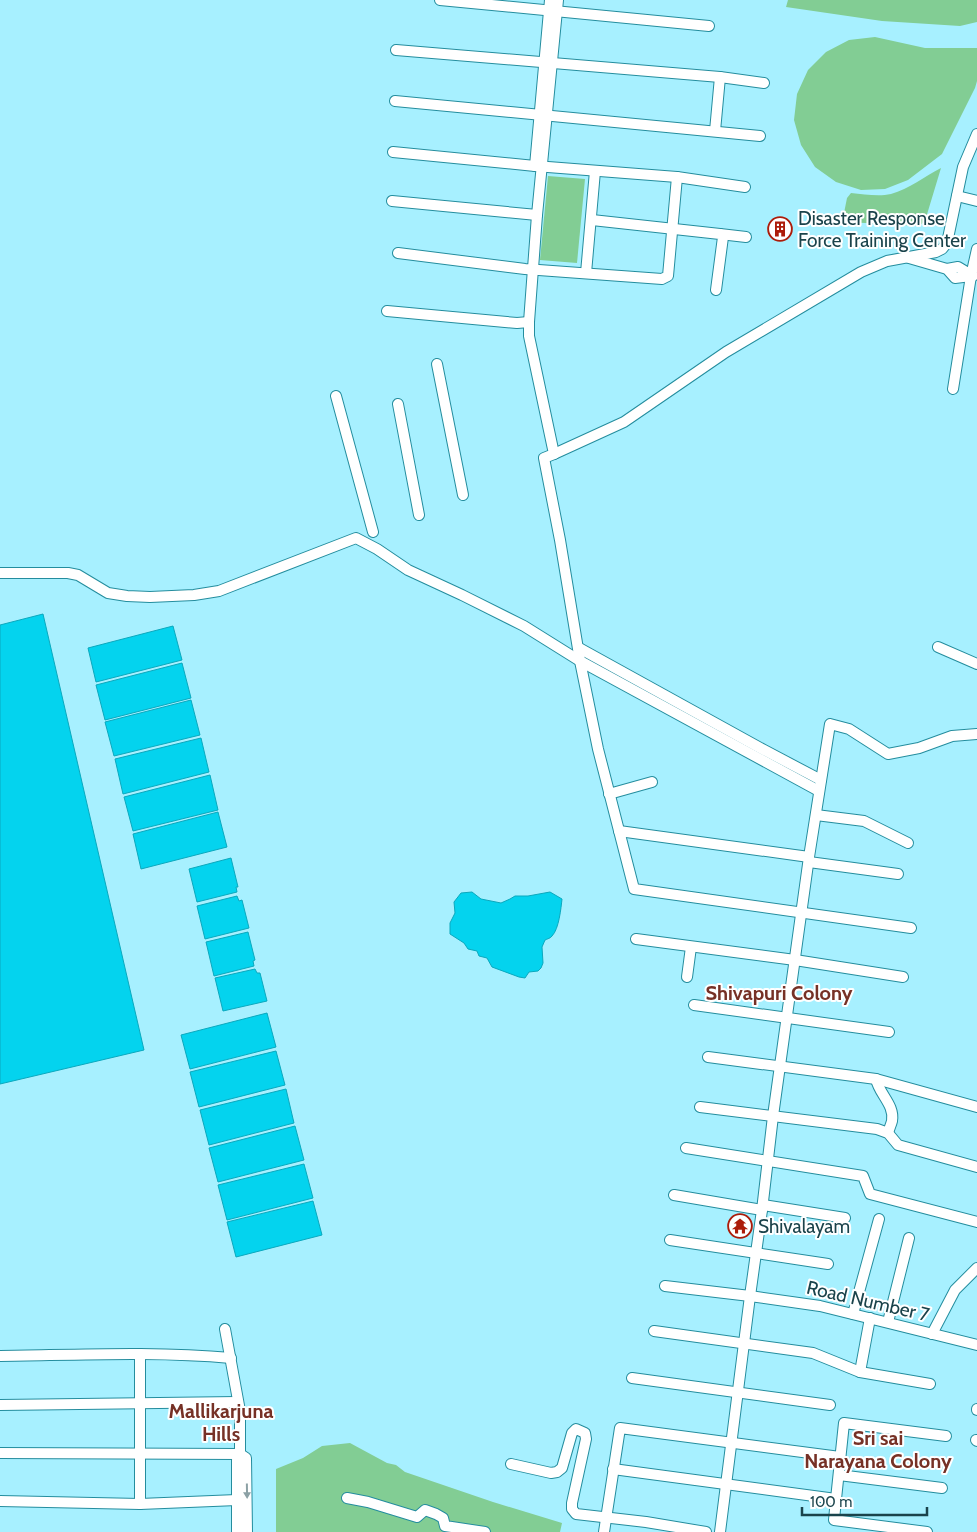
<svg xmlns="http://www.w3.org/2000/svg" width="977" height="1532" viewBox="0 0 977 1532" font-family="Cabin,sans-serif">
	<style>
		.green { fill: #82cd94 }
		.water { fill: #04d3ee; stroke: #0ba8bd }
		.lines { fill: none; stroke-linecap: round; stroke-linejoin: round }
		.street-casing { stroke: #248d9e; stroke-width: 12 }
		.street { stroke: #fff; stroke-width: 10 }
		.oneway { fill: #8ca1a5 }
		.labels { text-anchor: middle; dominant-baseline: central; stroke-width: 4; stroke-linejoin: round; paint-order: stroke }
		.poi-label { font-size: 19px; fill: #1a434b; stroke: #fff; text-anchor: start }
		.street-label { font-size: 19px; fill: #1a434b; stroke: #fff }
		.neighbourhood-label { font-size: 20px; font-weight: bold; fill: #763126; stroke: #fff }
	</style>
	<rect width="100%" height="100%" fill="#a7f0ff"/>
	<g class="green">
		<polygon points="788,0 977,0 977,22 960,26 882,21 786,7"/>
		<polygon points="875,37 925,48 977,48 977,81 975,88 942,154 908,180 885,189 861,190 836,182 815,167 801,145 794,120 797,94 808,70 826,52 849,40"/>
		<path d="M941,168l-16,53 -6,5 -72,-4 -4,-4 4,-20 4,-5c13,1 27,4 40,1 18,-5 34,-18 50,-26z"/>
		<polygon points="548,176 585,179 577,263 540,260"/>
		<polygon points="350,1443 387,1463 396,1465 405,1472 493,1502 562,1523 560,1532 276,1532 276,1469 303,1458 322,1446"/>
	</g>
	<g class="water">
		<polygon points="43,614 144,1050 0,1084 0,625"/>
		<polygon points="173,626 182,660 96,682 88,648"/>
		<polygon points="182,663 191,698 105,720 96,685"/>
		<polygon points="191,700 200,735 114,756 105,722"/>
		<polygon points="201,738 209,772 123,794 115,759"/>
		<polygon points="210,775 218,810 133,831 124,797"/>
		<polygon points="218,812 227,847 141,869 133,834"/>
		<polygon points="231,858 238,887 236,887 237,892 197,902 189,869"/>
		<path d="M472,892l9,7 20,4 9,-4 5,-3h13l22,-4 12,7c-1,9 -3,30 -10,37 -1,2 -5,3 -7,4l-3,7 1,16 -2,5 -3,3 -9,1 -4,6 -6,-1 -27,-10 -5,-9 -8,-2 -2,-5 -9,-2 -4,-6 -14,-9v-11l5,-10 -1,-11 7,-9z"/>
		<polygon points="237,896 239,901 242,900 249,928 205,939 197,906"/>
		<polygon points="248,932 255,960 253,961 254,966 214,976 206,942"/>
		<polygon points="255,969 257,973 260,973 267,1001 223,1011 215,978"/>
		<polygon points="267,1013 276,1047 190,1069 181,1035"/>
		<polygon points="276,1051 285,1085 199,1107 190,1072"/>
		<polygon points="286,1089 294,1123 209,1145 200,1110"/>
		<polygon points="295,1126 304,1160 218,1182 209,1148"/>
		<polygon points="304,1164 313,1198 227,1220 218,1185"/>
		<polygon points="313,1201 322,1235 236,1257 227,1222"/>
	</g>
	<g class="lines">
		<g class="street-casing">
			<g id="street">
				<polyline points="440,0 709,26"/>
				<polyline points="558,0 537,215 529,322 529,336 554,454 544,458 560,540 580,661 598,749 634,889 911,928"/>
				<polyline points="396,50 720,77 764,83"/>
				<polyline points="395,101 760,136"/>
				<polyline points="715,131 720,77"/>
				<polyline points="393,152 535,166 677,177 745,187"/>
				<polyline points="535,166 550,0"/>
				<polyline points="957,196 977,201"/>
				<polyline points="392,201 537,215"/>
				<polyline points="592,220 720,234 723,237 716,290"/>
				<polyline points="720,234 746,237"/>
				<polyline points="398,253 525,269 662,279 668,276 677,177"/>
				<polyline points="909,258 947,269 955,278 971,276"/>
				<polyline points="947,269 958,267 973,276"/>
				<polyline points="586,273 595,171"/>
				<polyline points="387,311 517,323 529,322"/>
				<polyline points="437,364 463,495"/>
				<polyline points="953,389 971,276 977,249"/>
				<polyline points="336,396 373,532"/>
				<polyline points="398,404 419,515"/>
				<polyline points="554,454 624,422 726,352 861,272 887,261 936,252 942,249 947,243 963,167 977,134"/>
				<polyline points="0,573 68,573 78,575 108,593 127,596 150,597 194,595 219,591 356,538 377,549 408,570 462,595 524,626 580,661 819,791"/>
				<polyline points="938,647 977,664"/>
				<polyline points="579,648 764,750 821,780"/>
				<polyline points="609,794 652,782"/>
				<polyline points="816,815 864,821 908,843"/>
				<polyline points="619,831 809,857"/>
				<polyline points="809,862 898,874"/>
				<polyline points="636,939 795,960 903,977"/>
				<polyline points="687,977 691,947"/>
				<polyline points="694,1005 889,1032"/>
				<polyline points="708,1057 876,1079 977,1107"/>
				<path d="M876,1079c3,15 19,26 16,42 -1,4 -3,8 -4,12"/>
				<polyline points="700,1107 877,1129 888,1133 898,1145 977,1167"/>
				<polyline points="686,1148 863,1176 870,1194 977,1222"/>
				<polyline points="674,1195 762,1210"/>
				<polyline points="763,1205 845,1218"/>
				<polyline points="670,1240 828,1264"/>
				<polyline points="665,1286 750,1296 820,1306 977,1345"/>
				<polyline points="853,1314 879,1219"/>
				<polyline points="888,1322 909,1238"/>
				<polyline points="225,1329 240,1411 240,1454 237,1460 237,1532"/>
				<polyline points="654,1331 813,1353 860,1372 930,1384"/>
				<polyline points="932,1334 955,1290 977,1268"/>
				<path d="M0,1356c77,-1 155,-5 231,2"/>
				<polyline points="860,1372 870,1318"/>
				<polyline points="632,1378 830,1405"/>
				<polyline points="0,1405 238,1402"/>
				<polyline points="977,1410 977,1409"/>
				<polyline points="976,1440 977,1441"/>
				<polyline points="0,1453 240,1454 246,1458 247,1532"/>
				<polyline points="511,1464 551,1473 557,1472 562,1468 572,1433 576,1429 585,1433 586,1439 572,1503 572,1509 576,1514 646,1522 706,1532"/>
				<polyline points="613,1469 836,1499 834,1520 927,1532"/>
				<polyline points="839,1475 942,1488"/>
				<polyline points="347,1498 368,1502 417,1517 425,1510 436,1514 443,1518 445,1526 485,1532"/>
				<polyline points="836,1499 844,1423 946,1436"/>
				<polyline points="0,1501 140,1504 237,1500"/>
				<polyline points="140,1504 140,1354"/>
				<polyline points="604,1532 620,1428 840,1457"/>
				<polyline points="720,1532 750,1296 762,1210 773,1116 809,857 830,724 849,729 888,754 919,748 952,736 977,734"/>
			</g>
		</g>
		<use href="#street" class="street"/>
	</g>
	<defs><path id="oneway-solid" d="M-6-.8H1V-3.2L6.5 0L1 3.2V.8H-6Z" transform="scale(1.25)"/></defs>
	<use class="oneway" href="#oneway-solid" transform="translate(247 1491) rotate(89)"/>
	<defs>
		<g id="building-ring" transform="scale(1.25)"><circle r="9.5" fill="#fff" stroke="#ac1c0a" stroke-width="1.5"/><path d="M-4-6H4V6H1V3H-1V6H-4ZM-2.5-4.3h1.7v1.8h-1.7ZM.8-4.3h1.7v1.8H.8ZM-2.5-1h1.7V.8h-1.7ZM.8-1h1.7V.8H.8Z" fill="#ac1c0a"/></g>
		<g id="temple-ring" transform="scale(1.25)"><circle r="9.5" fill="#fff" stroke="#ac1c0a" stroke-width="1.5"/><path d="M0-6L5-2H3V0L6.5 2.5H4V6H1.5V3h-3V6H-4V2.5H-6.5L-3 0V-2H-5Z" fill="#ac1c0a"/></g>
	</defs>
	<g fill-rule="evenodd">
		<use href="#building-ring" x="780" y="229"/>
		<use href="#temple-ring" x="740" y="1226"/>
	</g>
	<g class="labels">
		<g class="poi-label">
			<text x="798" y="218">Disaster Response<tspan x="798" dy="22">Force Training Center</tspan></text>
			<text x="758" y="1226">Shivalayam</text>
		</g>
		<g class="street-label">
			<text transform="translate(868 1301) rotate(13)">Road Number 7</text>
		</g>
		<g class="neighbourhood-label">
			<text x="779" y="993">Shivapuri Colony</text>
			<text x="221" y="1411">Mallikarjuna<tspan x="221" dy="23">Hills</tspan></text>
			<text x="878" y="1438">Sri sai<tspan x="878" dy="23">Narayana Colony</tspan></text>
		</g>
	</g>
	<path d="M802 1507v8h125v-8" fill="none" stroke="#1a434b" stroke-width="2.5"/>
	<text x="810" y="1507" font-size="15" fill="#1a434b" stroke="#ffffff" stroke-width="4" paint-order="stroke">100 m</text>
</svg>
